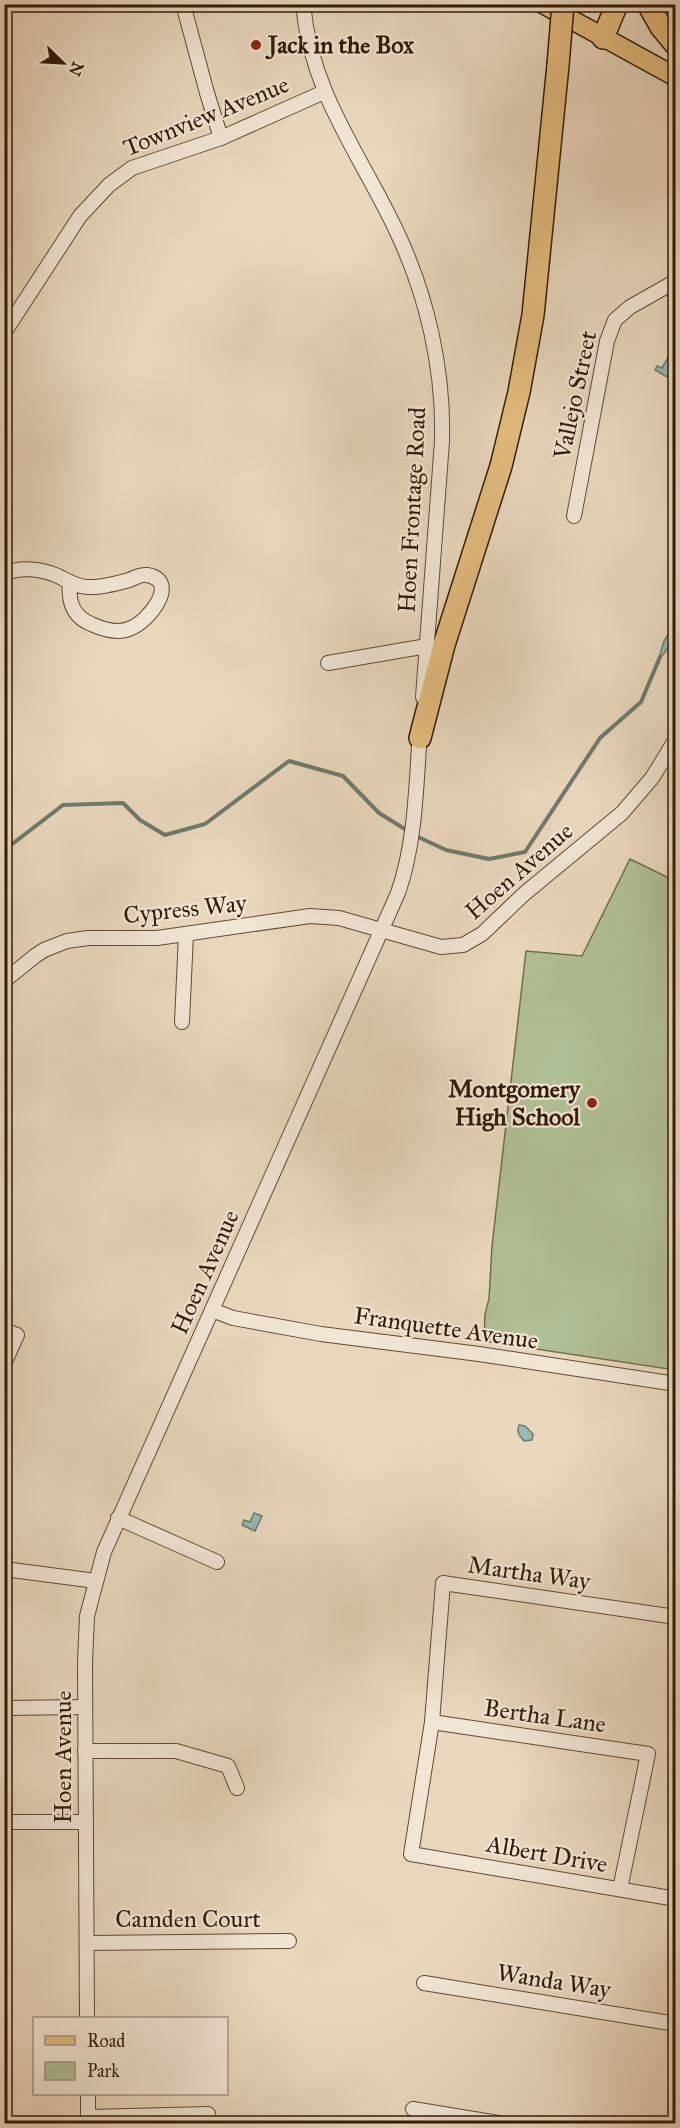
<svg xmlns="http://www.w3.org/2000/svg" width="680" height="2128" viewBox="0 0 680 2128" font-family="'IM FELL Great Primer',serif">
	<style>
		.green { fill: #b0bf95; stroke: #706d4e; stroke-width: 1.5 }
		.water { fill: #97bab1; stroke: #6e7a6d; stroke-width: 1.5 }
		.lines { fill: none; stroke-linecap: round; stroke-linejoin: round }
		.stream { stroke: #6e7a6d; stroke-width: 4 }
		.minor-casing { stroke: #5e4a35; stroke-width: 16 }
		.major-casing { stroke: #301b08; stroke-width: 21 }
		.highway-casing { stroke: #301b08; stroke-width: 24 }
		.minor { stroke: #f1e5d4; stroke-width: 14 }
		.major { stroke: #e4bc7e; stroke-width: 18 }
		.highway { stroke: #e4bc7e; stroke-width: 21 }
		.highway-bridge-casing { stroke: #301b08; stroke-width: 24; stroke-linecap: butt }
		.highway-bridge { stroke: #e4bc7e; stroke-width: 21 }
		.poi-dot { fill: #8f2418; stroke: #f1e5d4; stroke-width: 2 }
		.labels { text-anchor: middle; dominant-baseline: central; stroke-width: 4.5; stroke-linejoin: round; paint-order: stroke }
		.poi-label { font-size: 24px; font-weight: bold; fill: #301b08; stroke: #f1e5d4; text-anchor: start }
		.street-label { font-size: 24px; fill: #301b08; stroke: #f1e5d4 }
	</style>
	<rect width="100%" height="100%" fill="#e9d7bd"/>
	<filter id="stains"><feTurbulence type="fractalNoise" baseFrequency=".00333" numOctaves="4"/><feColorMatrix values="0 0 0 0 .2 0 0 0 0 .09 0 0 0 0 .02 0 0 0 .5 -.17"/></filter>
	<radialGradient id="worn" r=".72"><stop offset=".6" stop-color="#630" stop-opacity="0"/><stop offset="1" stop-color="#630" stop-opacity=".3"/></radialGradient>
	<polygon class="green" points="630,859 675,881 675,1370 484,1341 485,1314 489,1299 492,1246 526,951 582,956"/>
	<g class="water">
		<polygon points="669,356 675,359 667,377 655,370 657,366 662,368"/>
		<polygon points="675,623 675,639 658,661 664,641"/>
		<path d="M519,1425l6,1 8,8 -1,6 -8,1c-4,-4 -8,-10 -5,-16z"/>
		<polygon points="254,1513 262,1516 255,1531 242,1525 244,1520 250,1522"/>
	</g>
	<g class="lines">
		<g class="stream">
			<polyline points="414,835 446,850 489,859 525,852 600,738 641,702 660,657"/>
			<polyline points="4,846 11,845 63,805 123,803 140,820 165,835 205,824 289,761 343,776 379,813 408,831"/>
		</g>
		<g class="minor-casing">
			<g id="minor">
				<polyline points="183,4 207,93 221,138"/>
				<path d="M303,4c8,89 56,148 93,226 31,65 48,139 46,211l-19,256"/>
				<polyline points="4,333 80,216 109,185 132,168 221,138 324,92"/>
				<polyline points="574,516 607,341 615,320 630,307 676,281"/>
				<path d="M4,574c16,-8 38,-5 54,2 10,5 19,11 30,11 12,1 30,-4 41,-7 6,-2 11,-6 18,-5 34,6 1,47 -16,53 -12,6 -29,1 -40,-4 -19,-8 -23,-23 -21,-42"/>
				<polyline points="328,663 427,646"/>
				<polyline points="4,981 35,956 44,950 67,941 88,938 157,938 310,916 339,918 441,947 463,945 482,934 524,894 622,813 652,778 676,739"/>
				<polyline points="182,1022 186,934"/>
				<polyline points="212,1310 233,1318 321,1334 479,1354 676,1384"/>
				<polyline points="4,1330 17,1335 4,1364"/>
				<polyline points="118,1518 217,1562"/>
				<polyline points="4,1569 96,1581"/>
				<polyline points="676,1617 443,1583 432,1722 411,1854 676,1899"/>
				<polyline points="4,1708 85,1707"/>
				<polyline points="432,1722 648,1754 620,1889"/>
				<polyline points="85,1751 176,1751 228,1766 237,1788"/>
				<polyline points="4,1822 85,1822"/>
				<polyline points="87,1943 289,1941"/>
				<polyline points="424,1983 676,2024"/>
				<path d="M87,2018l-2,-356 2,-46 17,-64 294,-659c18,-52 18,-108 22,-161"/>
				<polyline points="88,2094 88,2124"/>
				<polyline points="413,2109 504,2124"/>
				<polyline points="88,2117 208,2114"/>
			</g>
		</g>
		<g class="major-casing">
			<polyline id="major" points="543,4 676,77"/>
		</g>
		<g class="highway-casing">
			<g id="highway">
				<polyline points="648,4 661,27 676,45"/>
				<polyline points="603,38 617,4"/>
				<polyline points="420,738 444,645 501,466 519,392 533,315 558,65"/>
			</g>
		</g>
		<use href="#minor" class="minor"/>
		<use href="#major" class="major"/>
		<use href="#highway" class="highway"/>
		<g class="highway-bridge-casing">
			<polyline id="highway-bridge" points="558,65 563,4"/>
		</g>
		<use href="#highway-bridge" class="highway-bridge"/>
	</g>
	<g class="poi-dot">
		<circle cx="256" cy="45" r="6"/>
		<circle cx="592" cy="1103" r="6"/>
	</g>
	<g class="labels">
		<g class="poi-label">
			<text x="268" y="45">Jack in the Box</text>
			<text x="580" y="1089" text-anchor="end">Montgomery<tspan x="580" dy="28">High School</tspan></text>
		</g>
		<g class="street-label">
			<text transform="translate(206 116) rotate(-22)">Townview Avenue</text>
			<text transform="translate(575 395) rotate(-78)">Vallejo Street</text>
			<text transform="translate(412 510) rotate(-87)">Hoen Frontage Road</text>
			<text transform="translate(519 871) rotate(-41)">Hoen Avenue</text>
			<text transform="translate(185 909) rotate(-6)">Cypress Way</text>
			<text transform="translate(205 1272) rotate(-66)">Hoen Avenue</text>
			<text transform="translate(446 1328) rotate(8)">Franquette Avenue</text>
			<text transform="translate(529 1573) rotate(8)">Martha Way</text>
			<text transform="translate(545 1716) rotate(8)">Bertha Lane</text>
			<text transform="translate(63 1757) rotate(-90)">Hoen Avenue</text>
			<text transform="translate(547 1854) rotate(10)">Albert Drive</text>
			<text x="188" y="1919">Camden Court</text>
			<text transform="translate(554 1981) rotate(9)">Wanda Way</text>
		</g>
	</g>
	<rect width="680" height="2128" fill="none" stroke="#e9d7bd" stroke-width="24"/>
	<rect x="6" y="6" width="668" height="2116" fill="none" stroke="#301b08" stroke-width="3"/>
	<rect x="12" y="12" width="656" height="2104" fill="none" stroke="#301b08" stroke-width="1.5"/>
	<rect x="33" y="2017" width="195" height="78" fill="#f1e5d4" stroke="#a49482" stroke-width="1.5"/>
	<rect x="45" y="2036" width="30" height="9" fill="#e4bc7e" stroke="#a49482" stroke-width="1.5"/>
	<text x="87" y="2047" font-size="18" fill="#301b08">Road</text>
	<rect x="45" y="2062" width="30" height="18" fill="#b0bf95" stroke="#a49482" stroke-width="1.5"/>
	<text x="87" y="2077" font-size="18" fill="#301b08">Park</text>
	<g transform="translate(63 63) rotate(114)" stroke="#f1e5d4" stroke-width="4.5" paint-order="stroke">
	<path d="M0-4.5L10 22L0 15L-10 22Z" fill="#301b08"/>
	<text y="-9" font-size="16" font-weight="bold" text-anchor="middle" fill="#301b08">N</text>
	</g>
	<rect width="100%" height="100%" filter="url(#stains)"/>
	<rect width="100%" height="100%" fill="url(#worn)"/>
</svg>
